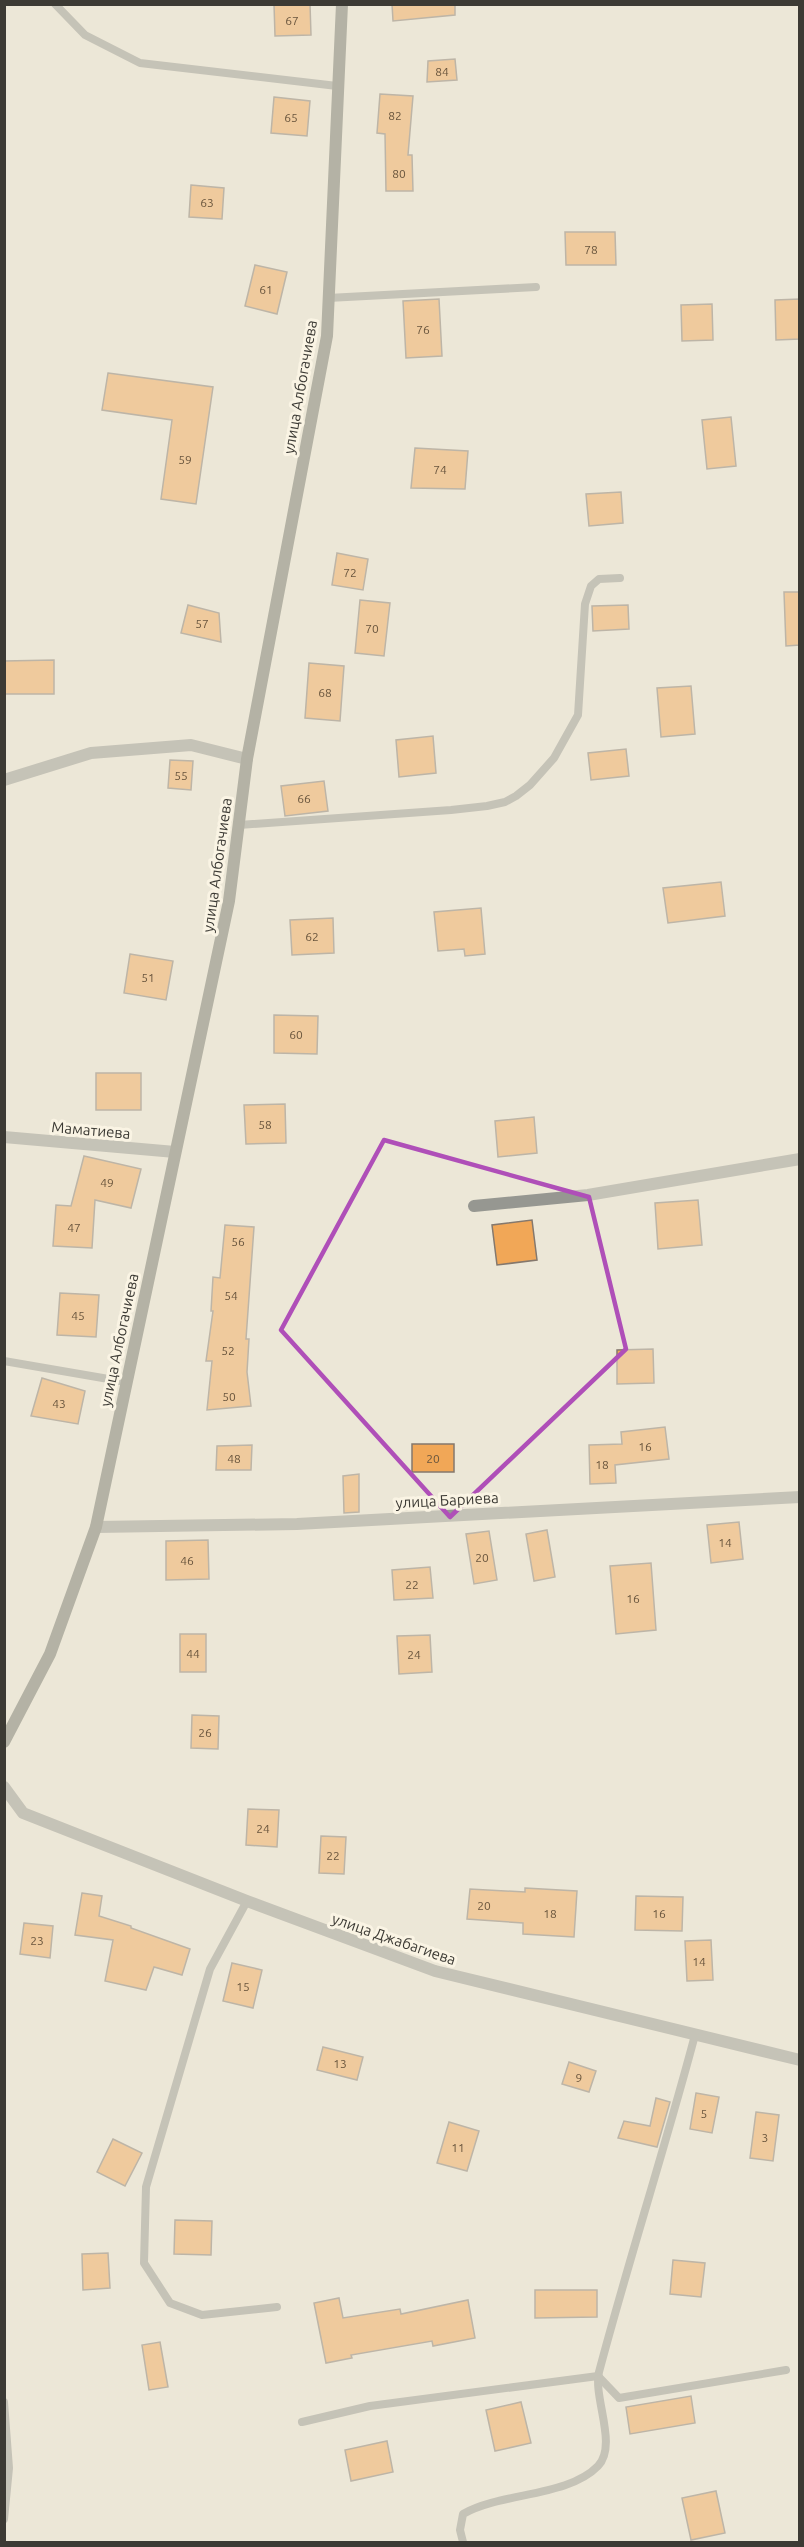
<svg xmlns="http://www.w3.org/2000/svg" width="804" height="2547" viewBox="0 0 804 2547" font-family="Ubuntu,sans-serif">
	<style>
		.building { fill: #f1a757; stroke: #84786d; stroke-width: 1.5 }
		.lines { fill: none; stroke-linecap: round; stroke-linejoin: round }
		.lane { stroke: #969791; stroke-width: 8 }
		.street { stroke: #969791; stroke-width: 12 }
		.secondary { stroke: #6f7268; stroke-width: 12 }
		.marked { fill: none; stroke: #af4fb8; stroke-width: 4.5; stroke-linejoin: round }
		.labels { text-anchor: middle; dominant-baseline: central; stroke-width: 6; stroke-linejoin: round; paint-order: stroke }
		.number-label { font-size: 12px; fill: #69553d }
		.street-label { font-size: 15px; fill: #3c3a34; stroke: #faf4e4 }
	</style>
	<rect width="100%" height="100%" fill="#ece7d7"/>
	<g class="building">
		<polygon points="274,4 310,4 311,35 275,36"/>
		<polygon points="392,4 455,4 455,15 393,21"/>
		<polygon points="455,59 457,80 427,82 428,61"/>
		<polygon points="380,94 413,96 408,155 412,155 413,191 386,191 385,134 377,133"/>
		<polygon points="274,97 310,101 307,136 271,133"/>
		<polygon points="191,185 224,188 222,219 189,217"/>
		<polygon points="565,232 615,232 616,265 566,265"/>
		<polygon points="255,265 287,272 277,314 245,306"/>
		<polygon points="439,299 442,356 406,358 403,301"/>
		<polygon points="800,299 800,339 776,340 775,300"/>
		<polygon points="712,304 713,340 682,341 681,305"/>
		<polygon points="108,373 213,387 196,504 161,499 172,420 102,410"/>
		<polygon points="731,417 736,466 707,469 702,420"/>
		<polygon points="415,448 468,451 465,489 411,488"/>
		<polygon points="621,492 623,523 589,526 586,494"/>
		<polygon points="337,553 368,559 363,590 332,585"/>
		<polygon points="784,592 800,592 800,645 786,646"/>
		<polygon points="360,600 390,603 384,656 355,653"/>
		<polygon points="188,605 219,613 221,642 181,633"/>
		<polygon points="628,605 629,629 593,631 592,606"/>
		<polygon points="54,660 54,694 4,694 4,661"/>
		<polygon points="309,663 344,666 340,721 305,718"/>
		<polygon points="691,686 695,734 661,737 657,688"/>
		<polygon points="433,736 436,773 399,777 396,740"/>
		<polygon points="626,749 629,776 591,780 588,753"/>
		<polygon points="170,760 193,761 191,790 168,788"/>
		<polygon points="324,781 328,811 285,816 281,786"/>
		<polygon points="721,882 725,916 668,923 663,888"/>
		<polygon points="481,908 485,954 465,956 464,949 438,951 434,912"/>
		<polygon points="333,918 334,953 292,955 290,920"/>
		<polygon points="130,954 173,961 166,1000 124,993"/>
		<polygon points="274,1015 318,1016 317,1054 274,1053"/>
		<rect x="96" y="1073" width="45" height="37"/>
		<polygon points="285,1104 286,1143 246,1144 244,1105"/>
		<polygon points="534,1117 537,1153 498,1157 495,1121"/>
		<polygon points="84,1156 141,1169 131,1208 95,1200 92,1248 53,1246 56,1205 71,1206"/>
		<polygon points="698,1200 702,1245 658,1249 655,1203"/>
		<polygon points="532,1220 537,1260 497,1265 492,1225"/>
		<polygon points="225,1225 254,1227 246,1339 249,1339 247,1372 251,1406 207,1410 212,1361 206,1361 213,1311 211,1311 213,1277 220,1278"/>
		<polygon points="60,1293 99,1295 96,1337 57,1335"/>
		<polygon points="653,1349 654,1383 617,1384 617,1350"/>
		<polygon points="42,1378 85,1391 78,1424 31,1416"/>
		<polygon points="665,1427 669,1459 615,1465 616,1483 590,1484 589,1445 622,1444 621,1432"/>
		<rect x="412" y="1444" width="42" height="28"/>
		<polygon points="252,1445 251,1470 216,1470 217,1446"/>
		<polygon points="359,1474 359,1512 344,1513 343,1476"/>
		<polygon points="739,1522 743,1559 711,1563 707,1525"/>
		<polygon points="547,1530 555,1577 534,1581 526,1534"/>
		<polygon points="489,1531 497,1580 474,1584 466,1534"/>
		<polygon points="208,1540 209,1579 166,1580 166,1541"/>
		<polygon points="651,1563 656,1630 616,1634 610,1566"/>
		<polygon points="430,1567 433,1598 394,1600 392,1570"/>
		<rect x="180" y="1634" width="26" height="38"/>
		<polygon points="430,1635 432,1672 399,1674 397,1636"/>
		<polygon points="192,1715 219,1716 218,1749 191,1748"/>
		<polygon points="248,1809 279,1810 277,1847 246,1845"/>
		<polygon points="321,1836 346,1837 344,1874 319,1873"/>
		<polygon points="525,1888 577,1891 574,1937 523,1934 523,1923 467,1919 470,1889 525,1892"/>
		<polygon points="82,1893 102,1896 99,1916 131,1926 131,1928 190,1949 182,1975 154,1967 146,1990 105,1981 113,1940 75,1935"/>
		<polygon points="636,1896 683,1897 682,1931 635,1930"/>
		<polygon points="24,1923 53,1926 50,1958 20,1954"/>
		<polygon points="711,1940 713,1980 687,1981 685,1941"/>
		<polygon points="232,1963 262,1970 253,2008 223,2001"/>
		<polygon points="323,2047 363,2057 357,2080 317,2070"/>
		<polygon points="569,2062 596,2071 589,2092 562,2084"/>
		<polygon points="696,2093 719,2097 712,2133 690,2129"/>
		<polygon points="656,2098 670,2102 657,2147 618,2138 624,2121 650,2126"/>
		<polygon points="756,2112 779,2115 773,2161 750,2158"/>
		<polygon points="449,2122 479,2131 467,2171 437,2163"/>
		<polygon points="113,2139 142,2153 125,2186 97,2172"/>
		<polygon points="175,2220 212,2221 211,2255 174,2254"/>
		<polygon points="108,2253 110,2288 83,2290 82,2254"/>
		<polygon points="673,2260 705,2263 701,2297 670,2294"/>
		<polygon points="535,2290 597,2290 597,2317 535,2318"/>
		<polygon points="339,2298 343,2318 400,2309 401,2314 468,2300 475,2338 433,2346 432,2341 351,2355 352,2358 326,2363 314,2303"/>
		<polygon points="160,2342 168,2387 149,2390 142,2345"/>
		<polygon points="691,2396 695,2423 630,2434 626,2407"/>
		<polygon points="521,2402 531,2443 495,2451 486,2410"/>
		<polygon points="387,2441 393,2472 351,2481 345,2450"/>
		<polygon points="716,2491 725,2533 691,2540 682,2498"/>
	</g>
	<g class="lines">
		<g class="lane">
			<polyline points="55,4 85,35 140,63 337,86"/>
			<polyline points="328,298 536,287"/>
			<polyline points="239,825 451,810 487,806 505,802 516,796 530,785 554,758 578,715 585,604 591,586 599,579 620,578"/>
			<polyline points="4,1361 126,1382"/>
			<polyline points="247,1901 210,1969 146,2187 144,2263 170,2303 202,2315 277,2307"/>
			<polyline points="4,2402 9,2468 4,2519"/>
			<polyline points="302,2422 370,2406 598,2376 619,2398 786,2370"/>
			<path d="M463,2542l-3,-12 3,-16c39,-22 105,-17 135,-48 20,-21 -5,-68 1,-94 30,-113 66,-224 96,-337"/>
		</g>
		<g class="street">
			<polyline points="4,780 91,753 191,745 247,759"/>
			<polyline points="4,1137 175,1152"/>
			<polyline points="474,1206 588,1195 800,1159"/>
			<polyline points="96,1527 297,1524 800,1497"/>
			<polyline points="4,1787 23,1813 247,1901 435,1971 800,2060"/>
		</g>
		<polyline class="secondary" points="4,1742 50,1654 96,1527 229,901 247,759 327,336 342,4"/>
	</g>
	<path d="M0 0H804V2547H0ZM384,1140l205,57 37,152 -176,168 -169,-187z" fill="#ece7d7" fill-opacity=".55" fill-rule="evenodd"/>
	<path class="marked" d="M384,1140l205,57 37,152 -176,168 -169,-187z"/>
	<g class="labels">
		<g class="number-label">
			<text x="292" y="20">67</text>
			<text x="442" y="71">84</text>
			<text x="395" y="115">82</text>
			<text x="291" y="117">65</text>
			<text x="399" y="173">80</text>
			<text x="207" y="202">63</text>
			<text x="591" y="249">78</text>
			<text x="266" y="289">61</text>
			<text x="423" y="329">76</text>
			<text x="185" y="459">59</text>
			<text x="440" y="469">74</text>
			<text x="350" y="572">72</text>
			<text x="202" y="623">57</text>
			<text x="372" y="628">70</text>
			<text x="325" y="692">68</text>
			<text x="181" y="775">55</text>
			<text x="304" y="798">66</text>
			<text x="312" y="936">62</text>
			<text x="148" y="977">51</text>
			<text x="296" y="1034">60</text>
			<text x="265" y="1124">58</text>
			<text x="107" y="1182">49</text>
			<text x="74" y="1227">47</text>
			<text x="238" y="1241">56</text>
			<text x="231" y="1295">54</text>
			<text x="78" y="1315">45</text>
			<text x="228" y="1350">52</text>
			<text x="229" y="1396">50</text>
			<text x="59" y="1403">43</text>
			<text x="645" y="1446">16</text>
			<text x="234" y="1458">48</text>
			<text x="433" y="1458">20</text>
			<text x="602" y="1464">18</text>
			<text x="725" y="1542">14</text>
			<text x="482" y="1557">20</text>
			<text x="187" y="1560">46</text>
			<text x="412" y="1584">22</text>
			<text x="633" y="1598">16</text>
			<text x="193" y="1653">44</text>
			<text x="414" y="1654">24</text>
			<text x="205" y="1732">26</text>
			<text x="263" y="1828">24</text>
			<text x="333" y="1855">22</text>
			<text x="484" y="1905">20</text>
			<text x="550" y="1913">18</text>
			<text x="659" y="1913">16</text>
			<text x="37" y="1940">23</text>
			<text x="699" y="1961">14</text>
			<text x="243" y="1986">15</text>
			<text x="340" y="2063">13</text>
			<text x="579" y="2077">9</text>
			<text x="704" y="2113">5</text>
			<text x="765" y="2137">3</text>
			<text x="458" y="2147">11</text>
		</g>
		<g class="street-label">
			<text transform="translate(300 387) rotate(-80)">улица Албогачиева</text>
			<text transform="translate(217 865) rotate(-82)">улица Албогачиева</text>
			<text transform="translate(91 1130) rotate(5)">Маматиева</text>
			<text transform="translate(119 1340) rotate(-78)">улица Албогачиева</text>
			<text transform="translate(447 1500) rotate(-3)">улица Бариева</text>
			<text transform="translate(394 1939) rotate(19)">улица Джабагиева</text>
		</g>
	</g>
	<rect width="804" height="2547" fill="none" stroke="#3c3a34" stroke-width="12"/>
</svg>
